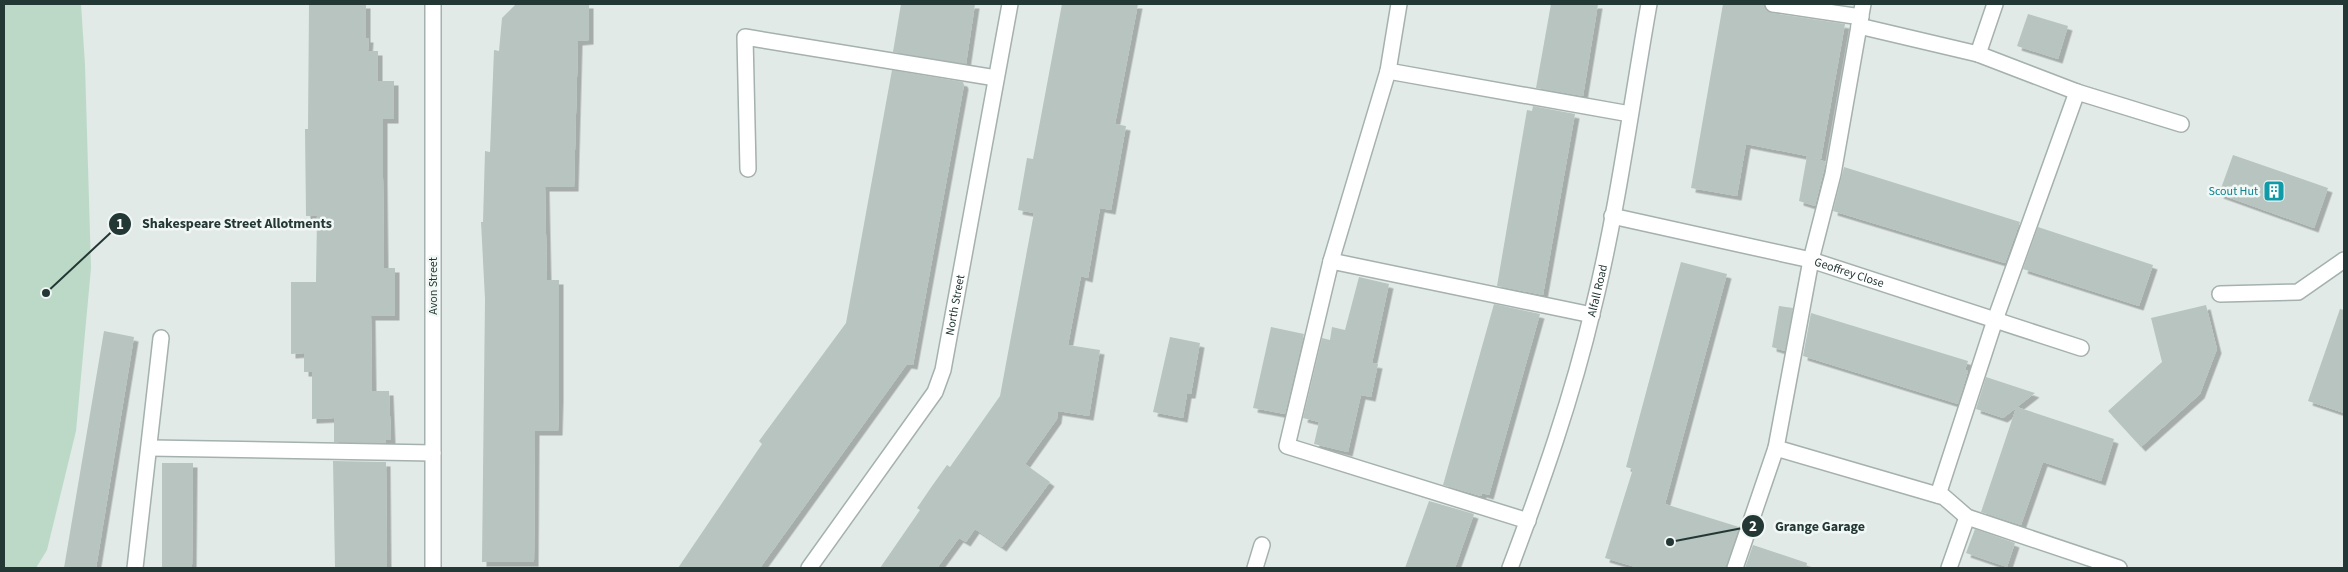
<svg xmlns="http://www.w3.org/2000/svg" width="2348" height="572" viewBox="0 0 2348 572" font-family="'Source Sans 3',sans-serif">
	<style>
		.green { fill: #bcd9c7 }
		.building { fill: #b7c4c0; filter: url(#shadow) }
		.lines { fill: none; stroke-linecap: round; stroke-linejoin: round }
		.service-casing { stroke: #a4b1ae; stroke-width: 18 }
		.minor-casing { stroke: #a4b1ae; stroke-width: 18 }
		.service { stroke: #fff; stroke-width: 15 }
		.minor { stroke: #fff; stroke-width: 15 }
		.labels { text-anchor: middle; dominant-baseline: central; stroke-width: 5; stroke-linejoin: round; paint-order: stroke }
		.culture-label { font-size: 12px; fill: #0d838f; stroke: #f1f7f5; text-anchor: end }
		.street-label { font-size: 12px; fill: #233835; stroke: #f1f7f5 }
		.leader { fill: none; stroke: #233835; stroke-width: 2 }
		.callout-dot { fill: #233835; stroke: #f1f7f5; stroke-width: 2 }
		.mark-label { font-size: 15px; text-anchor: middle; font-weight: bold; fill: #fff }
		.callout-label { font-size: 14px; text-anchor: middle; font-weight: bold; fill: #233835; stroke: #f1f7f5; stroke-width: 5; stroke-linejoin: round; paint-order: stroke }
	</style>
	<defs>
		<filter id="shadow"><feDropShadow dx="4.5" dy="4.5" stdDeviation="0" flood-color="#0004"/></filter>
	</defs>
	<rect width="100%" height="100%" fill="#e1eae7"/>
	<polygon class="green" points="4,4 81,4 85,65 91,268 76,431 47,550 36,568 4,568"/>
	<g class="building">
		<polygon points="309,4 366,4 366,38 369,38 368,51 378,51 378,81 394,81 394,119 383,119 383,178 384,268 395,268 395,316 371,316 372,391 389,391 391,440 385,440 386,443 334,442 334,418 312,419 312,372 304,372 304,353 291,354 291,282 316,282 317,216 306,216 305,129 308,129"/>
		<polygon points="516,4 589,4 589,40 578,41 574,187 545,187 547,280 559,280 559,397 558,431 535,431 534,562 482,562 485,299 481,222 483,222 485,151 490,152 494,50 499,51 502,18"/>
		<polygon points="901,4 975,4 966,64 893,52"/>
		<polygon points="1062,4 1138,4 1115,124 1126,126 1111,210 1100,208 1088,278 1081,276 1068,345 1100,350 1089,416 1058,411 1057,419 1025,464 1050,482 1002,547 975,529 966,542 959,538 937,568 880,568 920,510 917,508 932,486 947,465 950,467 1000,396 1034,213 1018,210 1027,158 1033,159"/>
		<polygon points="1551,4 1598,4 1583,96 1536,88"/>
		<polygon points="1723,4 1764,4 1767,11 1772,13 1845,24 1821,159 1809,156 1826,162 1815,206 1799,201 1807,156 1746,144 1737,196 1691,188"/>
		<polygon points="2028,14 2068,26 2058,59 2017,46"/>
		<polygon points="892,70 963,82 964,85 913,365 907,364 760,568 678,568 762,444 759,441 846,323"/>
		<polygon points="1533,106 1575,114 1543,295 1497,286 1527,110 1532,111"/>
		<polygon points="2233,155 2328,188 2314,228 2219,194"/>
		<polygon points="1844,167 2020,222 2005,263 1833,211"/>
		<polygon points="2038,227 2153,265 2139,306 2023,269"/>
		<polygon points="1681,262 1727,274 1665,504 1739,527 1726,568 1639,568 1605,558 1633,469 1626,467"/>
		<polygon points="1359,277 1389,284 1372,363 1378,364 1371,397 1361,395 1348,452 1314,444 1319,422 1303,418 1322,338 1330,340 1332,327 1345,330"/>
		<polygon points="1494,304 1540,314 1489,495 1482,493 1481,496 1443,485"/>
		<polygon points="2206,305 2217,349 2200,394 2141,447 2108,411 2162,362 2151,318"/>
		<polygon points="1779,306 1793,308 1785,351 1772,347"/>
		<polygon points="2340,309 2344,310 2344,413 2308,401"/>
		<polygon points="1811,313 1968,361 1965,370 1968,371 1958,404 1803,356"/>
		<polygon points="1271,327 1304,334 1285,414 1253,408"/>
		<polygon points="104,331 134,337 96,568 64,568"/>
		<polygon points="1170,337 1200,343 1191,394 1187,394 1183,418 1153,412"/>
		<polygon points="1986,377 2035,393 2017,407 2114,439 2101,481 2043,462 2021,525 1981,512 2016,408 2003,418 1976,409"/>
		<polygon points="333,461 386,462 387,568 335,568"/>
		<polygon points="162,463 193,463 192,568 162,568"/>
		<polygon points="1429,501 1474,514 1455,568 1405,568"/>
		<polygon points="1975,529 2015,543 2007,567 1966,553"/>
		<polygon points="1753,545 1807,563 1806,568 1745,568"/>
	</g>
	<g class="lines">
		<g class="service-casing">
			<g id="service">
				<polyline points="1773,4 1861,17"/>
				<polyline points="1863,4 1859,26 1978,54"/>
				<polyline points="1995,4 1978,54 2077,92"/>
				<polyline points="1859,26 1833,174 1811,260 1776,448 1944,497 1967,517 2119,568"/>
				<polyline points="1388,71 1399,4"/>
				<polyline points="748,169 745,37 996,78"/>
				<polyline points="1331,261 1388,71 1630,114"/>
				<polyline points="2220,294 2298,292 2344,260"/>
				<polyline points="150,448 433,453"/>
				<polyline points="1938,495 1995,320 2077,92 2181,124"/>
				<polyline points="1528,521 1287,446 1331,261 1592,315"/>
				<polyline points="135,568 161,338"/>
				<polyline points="1255,568 1262,545"/>
				<polyline points="1735,568 1776,448"/>
				<polyline points="1949,568 1967,517"/>
			</g>
		</g>
		<g class="minor-casing">
			<g id="minor">
				<path id="s1" d="M1612,216l199,44 270,88"/>
				<polyline points="433,568 433,4"/>
				<path id="s2" d="M809,568l126,-176 8,-22 67,-366"/>
				<path id="s3" d="M1510,568c32,-85 62,-170 83,-259 25,-100 38,-204 56,-305"/>
			</g>
		</g>
		<use href="#service" class="service"/>
		<use href="#minor" class="minor"/>
	</g>
	<defs>
		<g id="building-square" transform="scale(1.125)"><rect x="-9" y="-9" width="18" height="18" rx="4" fill="#0f9aa8" stroke="#f1f7f5"/><path d="M-4-6H4V6H1V3H-1V6H-4ZM-2.5-4.3h1.7v1.8h-1.7ZM.8-4.3h1.7v1.8H.8ZM-2.5-1h1.7V.8h-1.7ZM.8-1h1.7V.8H.8Z" fill="#fff"/></g>
	</defs>
	<g fill-rule="evenodd">
		<use href="#building-square" x="2274" y="191"/>
	</g>
	<g class="labels">
		<g class="culture-label">
			<text x="2258" y="191">Scout Hut</text>
		</g>
		<g class="street-label">
			<text stroke="none"><textPath href="#s1" startOffset="244">Geoffrey Close</textPath></text>
			<text transform="translate(433 286) rotate(-90)">Avon Street</text>
			<text stroke="none"><textPath href="#s3" startOffset="291">Alfall Road</textPath></text>
			<text stroke="none"><textPath href="#s2" startOffset="306">North Street</textPath></text>
		</g>
	</g>
	<path class="leader" d="M46 293L120 224M1670 542L1753 526"/>
	<g class="callout-dot">
		<circle cx="46" cy="293" r="5"/>
		<circle cx="1670" cy="542" r="5"/>
		<circle cx="120" cy="224" r="12"/>
		<circle cx="1753" cy="526" r="12"/>
	</g>
	<g class="mark-label">
		<text x="120" y="229">1</text>
		<text x="1753" y="531">2</text>
	</g>
	<g class="callout-label">
		<text x="237" y="228">Shakespeare Street Allotments</text>
		<text x="1820" y="531">Grange Garage</text>
	</g>
	<rect width="2348" height="572" fill="none" stroke="#233835" stroke-width="10"/>
</svg>
